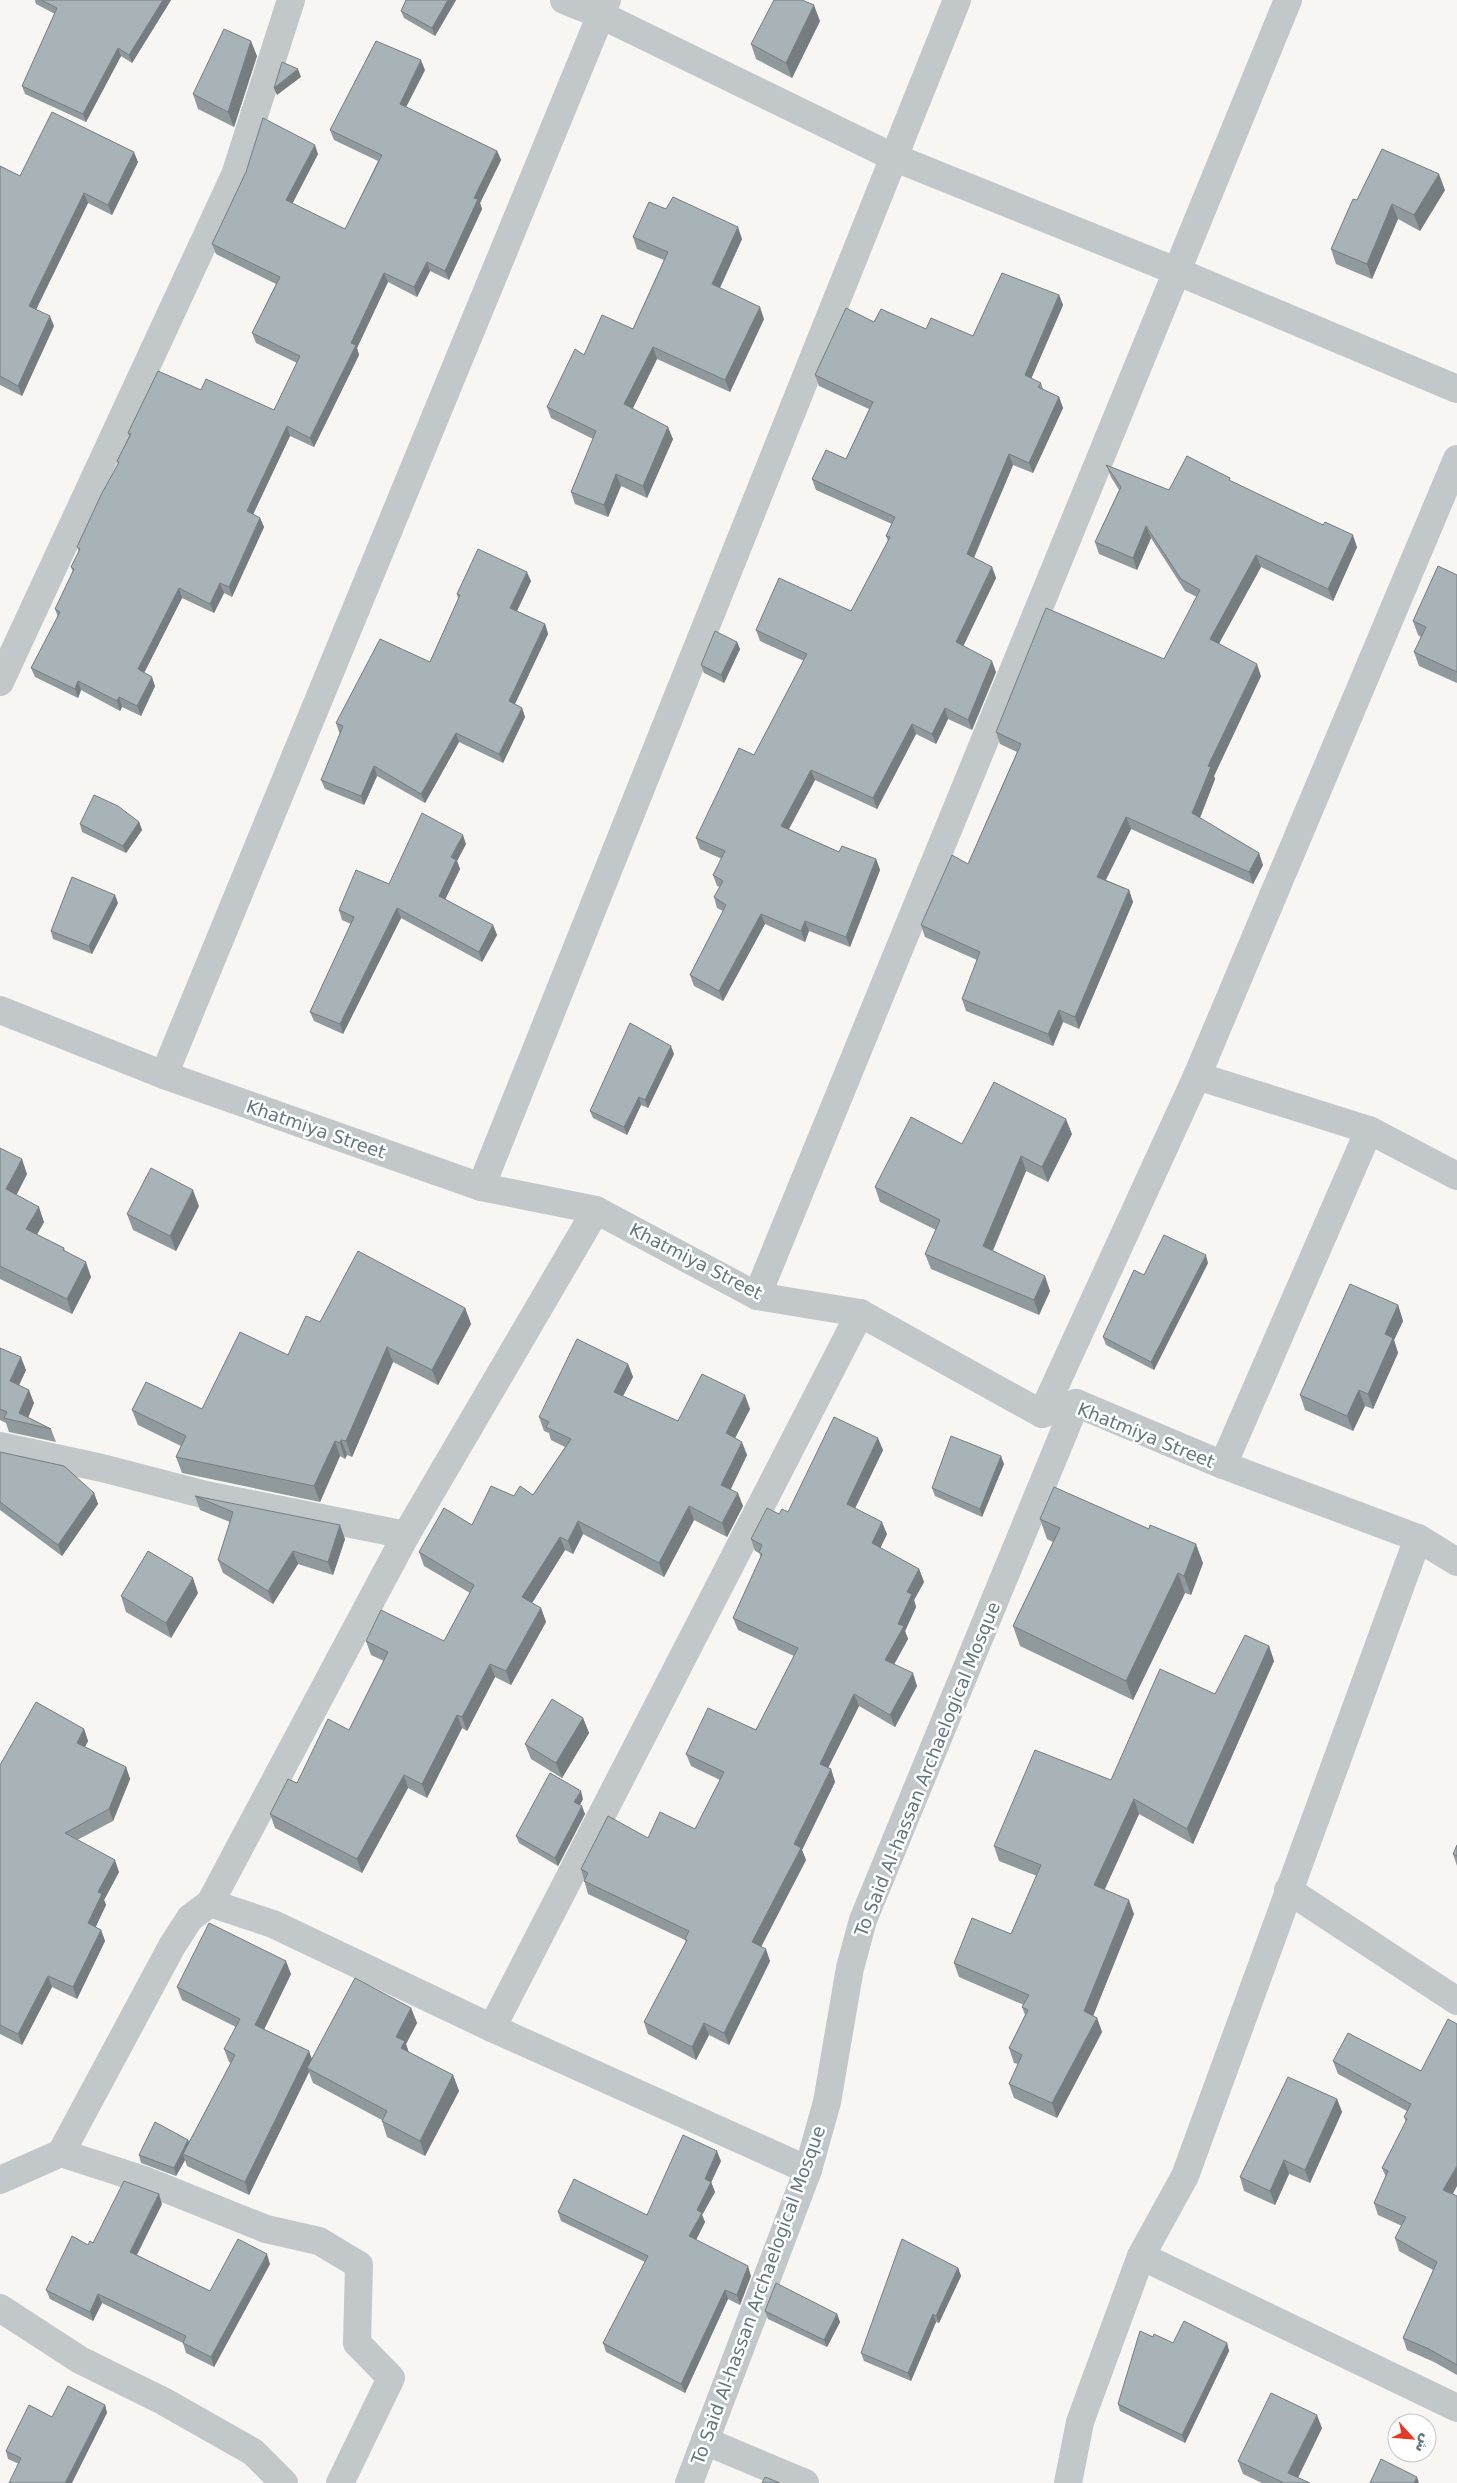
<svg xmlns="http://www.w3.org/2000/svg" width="1457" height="2483" viewBox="0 0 1457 2483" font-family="'DejaVu Sans','Noto Naskh Arabic',sans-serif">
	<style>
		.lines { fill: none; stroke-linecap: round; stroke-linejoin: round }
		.minor { stroke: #c2c7c9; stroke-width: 28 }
		.tertiary { stroke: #c2c7c9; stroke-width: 28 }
		.wall { fill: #909a9d }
		.shaded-wall { fill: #767d80 }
		.building { fill: #a8b3b7; stroke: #767d80 }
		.labels { text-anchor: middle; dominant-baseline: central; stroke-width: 5; stroke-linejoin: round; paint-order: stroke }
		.street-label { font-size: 18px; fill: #61767f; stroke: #fff }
	</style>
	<rect width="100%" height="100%" fill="#f7f6f3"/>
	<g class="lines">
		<g class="minor">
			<polyline points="564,0 601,15 893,157 1176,271 1457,389"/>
			<polyline points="0,682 235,175 291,0"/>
			<polyline points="164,1075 607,0"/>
			<polyline points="1197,1076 1369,1130 1457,1176"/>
			<polyline points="481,1187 957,0"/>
			<polyline points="757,1296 1288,0"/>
			<polyline points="1042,1414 1197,1076 1457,459"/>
			<polyline points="0,1446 102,1468 206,1495 406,1535"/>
			<polyline points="1223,1465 1369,1130"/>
			<polyline points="1288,1890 1457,2001"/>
			<polyline points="210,1903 273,1924 492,2028 808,2170"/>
			<polyline points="492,2028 860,1313"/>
			<polyline points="61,2153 172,1946 190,1918 210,1903 406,1535 596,1210"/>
			<polyline points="0,2180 61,2153 144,2180 266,2229 319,2241 359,2265 357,2343 391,2378 340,2483"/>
			<polyline points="1141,2256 1457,2408"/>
			<polyline points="0,2308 80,2360 163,2401 253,2452 284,2483"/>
			<polyline points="705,2441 805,2483"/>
			<polyline points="689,2483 808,2170 827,2102 850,1968 863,1920 1076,1403"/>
			<polyline points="1068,2483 1080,2422 1141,2256 1185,2176 1418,1538"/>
		</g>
		<polyline class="tertiary" points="0,1010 164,1075 481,1187 596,1210 757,1296 860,1313 1042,1414 1076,1403 1223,1465 1418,1538 1457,1562"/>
	</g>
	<g class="wall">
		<polygon points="35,0 171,0 132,63 121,56 86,122 25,94 22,86 55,14 36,4"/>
		<polygon points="406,0 456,0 435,36 404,18 401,11"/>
		<polygon points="820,21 792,78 756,59 751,44"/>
		<polygon points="257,56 234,127 198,109 193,94"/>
		<polygon points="425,70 406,107 497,151 501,160 480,203 482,209 449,280 430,271 417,297 388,282 357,348 359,355 314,447 290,436 253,514 260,518 264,527 232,597 224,593 214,613 182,598 144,673 155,686 141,716 122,707 120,711 81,690 78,698 35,677 31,668 58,617 55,609 73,572 71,567 79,552 77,547 118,464 117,461 129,436 128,433 201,390 274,410 297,363 256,343 252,333 276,284 216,254 212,244 318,154 292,204 345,229 378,161 334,140 330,130"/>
		<polygon points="138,162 112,215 88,203 36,309 54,326 22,396 0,385 0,166 20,176"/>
		<polygon points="1445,190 1420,231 1398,219 1372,279 1336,264 1331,249 1357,200"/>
		<polygon points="666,209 742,239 720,288 764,319 730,392 657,359 633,408 673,439 647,498 621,486 608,517 575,504 571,492 593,439 551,418 547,407 584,355 633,329 664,260 637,249 633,237"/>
		<polygon points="1059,295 1063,305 1031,379 1041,383 1043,389 1059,397 1063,408 1033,473 1013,465 974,558 992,567 996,578 963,646 996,672 972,730 948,719 936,744 916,734 877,809 815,780 789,829 839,852 876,859 880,870 850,947 809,931 805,942 765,924 723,1001 694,986 690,975 723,911 717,908 714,897 720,887 717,886 713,875 722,859 700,849 696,838 754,755 804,661 760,641 756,630 851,611 888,541 886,536 892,524 816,490 812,479 846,459 869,409 819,386 815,375 874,322 973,336"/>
		<polygon points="1106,465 1169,490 1231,482 1357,547 1333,601 1261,567 1219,643 1261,676 1214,776 1215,779 1200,818 1263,865 1253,884 1131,829 1106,880 1129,890 1133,902 1079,1029 1063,1022 1053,1046 966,1011 962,999 977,960 925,937 921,925 968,864 1017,752 1000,744 996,732 1164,659 1197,597 1185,591 1151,538 1137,570 1099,554 1095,542 1119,490 1111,477"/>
		<polygon points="1457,575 1457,683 1419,666 1414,652 1421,637 1418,635 1413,621"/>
		<polygon points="531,581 517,611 545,624 548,634 515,704 522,708 525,717 503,763 459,742 425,803 377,776 364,805 325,789 321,780 340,733 339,732 336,723 430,662 458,599 457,594"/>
		<polygon points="737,642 740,649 724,683 704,673 701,665"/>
		<polygon points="139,822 142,830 126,853 82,832 80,824"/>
		<polygon points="466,844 457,861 460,869 445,899 493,925 497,935 482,962 401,918 343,1034 314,1021 310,1012 351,924 342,920 339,910"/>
		<polygon points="118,903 92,954 53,939 51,931"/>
		<polygon points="674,1054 648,1108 641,1105 627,1135 593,1118 590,1111"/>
		<polygon points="1072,1134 1048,1182 1026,1171 993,1251 1050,1291 1039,1315 931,1269 925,1254 936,1230 880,1202 875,1187 962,1144"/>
		<polygon points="0,1148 27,1174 16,1195 44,1222 37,1235 64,1248 65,1251 91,1277 72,1314 0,1279"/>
		<polygon points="199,1206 176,1251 133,1230 127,1214"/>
		<polygon points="1208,1263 1154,1370 1106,1345 1103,1337 1144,1275"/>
		<polygon points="1398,1305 1403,1321 1394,1340 1398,1353 1373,1409 1365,1406 1353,1431 1305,1410 1300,1395"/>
		<polygon points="465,1308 471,1324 438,1385 393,1362 352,1457 347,1455 345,1459 340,1456 320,1502 182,1473 176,1457 181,1446 138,1425 132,1410 202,1409 288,1355 320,1322"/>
		<polygon points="0,1348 26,1370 19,1385 34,1403 28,1417 51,1429 56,1442 9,1432 6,1423 0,1420"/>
		<polygon points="628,1364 633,1377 623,1396 678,1421 750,1409 735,1438 747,1455 731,1489 743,1506 727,1537 694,1520 664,1577 583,1534 573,1554 565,1550 532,1603 541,1608 546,1622 511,1685 495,1677 467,1731 462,1728 427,1798 408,1788 362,1873 275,1828 270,1814 297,1783 349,1730 384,1661 371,1655 366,1641 444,1641 470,1593 424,1566 419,1552 472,1525 514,1496 533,1495 565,1447 551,1440 549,1433 544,1431 539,1417"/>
		<polygon points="883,1450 855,1508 887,1534 880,1548 919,1569 924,1582 914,1600 916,1607 905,1631 908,1639 894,1664 917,1686 895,1727 859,1706 828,1768 831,1769 835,1782 802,1850 806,1860 761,1946 770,1961 729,2045 709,2035 696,2060 648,2034 644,2022 686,1942 685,1940 588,1894 581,1869 648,1838 695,1829 720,1780 691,1766 686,1754 756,1730 794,1656 738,1630 733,1618 761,1557 759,1553 755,1551 751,1539 779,1514 788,1512"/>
		<polygon points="0,1452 94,1493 98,1504 62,1556 0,1510"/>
		<polygon points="1004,1464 982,1517 935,1496 932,1488"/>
		<polygon points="195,1496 345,1539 333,1575 298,1564 273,1604 223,1573 218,1560 230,1522 200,1510"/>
		<polygon points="1040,1519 1203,1563 1191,1595 1185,1593 1133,1700 1020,1646 1013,1626 1053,1542 1047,1539"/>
		<polygon points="198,1593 171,1638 126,1612 121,1596"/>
		<polygon points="1269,1646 1274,1661 1193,1844 1139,1814 1104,1889 1134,1914 1093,2016 1097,2018 1102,2032 1057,2118 1014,2098 1009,2084 1018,2064 1014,2063 1009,2048 1025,2015 1022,2007 1024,2005 959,1977 954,1963 1011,1934 1037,1876 999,1861 994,1846 1111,1780 1215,1694"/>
		<polygon points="583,1718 589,1733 562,1778 531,1759 525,1744"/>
		<polygon points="84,1729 88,1741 85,1747 126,1767 130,1779 113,1821 77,1840 119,1872 104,1900 106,1905 95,1927 101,1930 105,1941 77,1999 52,1987 22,2045 0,2034 0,1765"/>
		<polygon points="583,1799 580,1805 585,1814 558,1866 519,1843 516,1836"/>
		<polygon points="1457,1845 1457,1866 1453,1854"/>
		<polygon points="291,1974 264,2029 309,2051 312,2059 411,2008 417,2023 406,2044 409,2053 453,2075 459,2091 425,2156 387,2137 382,2121 382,2120 313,2083 309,2072 249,2195 187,2166 185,2160 176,2176 141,2163 139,2155 188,2140 189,2142 231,2063 229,2062 224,2049 236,2027 182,2000 177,1987"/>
		<polygon points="1333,2061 1421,2071 1452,2194 1457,2196 1457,2375 1434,2362 1407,2350 1403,2338 1433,2270 1399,2251 1395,2238 1402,2226 1378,2215 1374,2203 1386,2177 1382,2168 1406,2122 1404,2117 1407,2111 1338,2074"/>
		<polygon points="1337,2099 1342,2112 1310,2183 1289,2174 1275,2205 1244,2191 1240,2177"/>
		<polygon points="721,2161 711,2182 715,2192 702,2215 705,2222 696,2240 751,2276 740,2305 728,2299 685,2393 606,2352 603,2343 645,2262 561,2221 558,2212 647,2215"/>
		<polygon points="162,2204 137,2255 210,2291 270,2264 214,2367 186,2353 183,2343 102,2303 93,2321 50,2299 46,2290 88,2245"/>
		<polygon points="958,2268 961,2276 939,2323 936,2322 911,2381 864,2361 861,2353"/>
		<polygon points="765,2311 837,2314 840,2322 827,2347 768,2319"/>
		<polygon points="1153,2337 1173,2343 1227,2343 1229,2351 1185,2443 1120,2411 1118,2404"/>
		<polygon points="105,2405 107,2413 19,2464 8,2459 6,2451 52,2417"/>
		<polygon points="1322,2428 1298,2478 1310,2483 1262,2483 1243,2474 1238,2461"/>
	</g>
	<g class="shaded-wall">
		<polygon points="163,0 171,0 132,63 129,55"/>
		<polygon points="448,0 456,0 435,36 432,28"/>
		<polygon points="814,5 820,21 792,78 786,63"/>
		<polygon points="251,41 257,56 234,127 228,112"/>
		<polygon points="118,48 121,56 86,122 83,114"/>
		<polygon points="421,60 425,70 403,113 400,104"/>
		<polygon points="298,69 301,77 277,95 274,88"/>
		<polygon points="315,145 318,154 289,210 286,200"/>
		<polygon points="497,151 501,160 480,203 482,209 449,280 445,271 474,198"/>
		<polygon points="134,152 138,162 112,215 108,205"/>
		<polygon points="1439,174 1445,190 1420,231 1414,215"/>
		<polygon points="84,193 88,203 33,316 29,306"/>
		<polygon points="1392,204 1398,219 1372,279 1367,264"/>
		<polygon points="738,227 742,239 716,296 712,284"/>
		<polygon points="427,262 430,271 417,297 414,287"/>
		<polygon points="384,273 388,282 357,348 359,355 314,447 310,438 351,343"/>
		<polygon points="1059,295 1063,305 1028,386 1025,375"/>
		<polygon points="760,307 764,319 730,392 725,380"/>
		<polygon points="50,316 54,326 22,396 18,386"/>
		<polygon points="653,347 657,359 629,416 624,404"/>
		<polygon points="1059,397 1063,408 1033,473 1029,463"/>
		<polygon points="287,426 290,436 250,521 247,511"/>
		<polygon points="668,427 673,439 647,498 643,486"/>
		<polygon points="1009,454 1013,465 971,564 967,554"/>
		<polygon points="616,474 621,486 608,517 604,505"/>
		<polygon points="260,518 264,527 232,597 229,587"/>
		<polygon points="1146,526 1151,538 1137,570 1133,558"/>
		<polygon points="1353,535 1357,547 1333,601 1328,589"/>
		<polygon points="1256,555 1261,567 1215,651 1210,639"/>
		<polygon points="992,567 996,578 960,653 956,642"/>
		<polygon points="527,572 531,581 514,617 510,608"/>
		<polygon points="220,583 224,593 214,613 210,604"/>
		<polygon points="179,588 182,598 141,679 138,669"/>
		<polygon points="545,624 548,634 512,710 509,701"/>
		<polygon points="737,642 740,649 724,683 721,675"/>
		<polygon points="992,661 996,672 972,730 968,720"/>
		<polygon points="1257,664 1261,676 1214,776 1215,779 1197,825 1192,813 1208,766"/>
		<polygon points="152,677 155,686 141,716 137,706"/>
		<polygon points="78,681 81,690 78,698 75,689"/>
		<polygon points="119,697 122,707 120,711 117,701"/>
		<polygon points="522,708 525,717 503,763 499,754"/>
		<polygon points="945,708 948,719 936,744 932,734"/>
		<polygon points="912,724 916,734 877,809 873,798"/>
		<polygon points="456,733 459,742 425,803 421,794"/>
		<polygon points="374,766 377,776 364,805 361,796"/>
		<polygon points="811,770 815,780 785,836 781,826"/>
		<polygon points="1126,817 1131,829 1101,889 1097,877"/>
		<polygon points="139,822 142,830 126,853 123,846"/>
		<polygon points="463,835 466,844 457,861 460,869 442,906 439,896 451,857"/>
		<polygon points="1259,853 1263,865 1253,884 1249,872"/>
		<polygon points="876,859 880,870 850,947 846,937"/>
		<polygon points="1129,890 1133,902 1079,1029 1075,1017"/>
		<polygon points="115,895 118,903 92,954 89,946"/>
		<polygon points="397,908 401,918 343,1034 340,1024"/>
		<polygon points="761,914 765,924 723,1001 719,991"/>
		<polygon points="805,921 809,931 805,942 801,931"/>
		<polygon points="493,925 497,935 482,962 479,952"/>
		<polygon points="1059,1010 1063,1022 1053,1046 1048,1034"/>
		<polygon points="671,1046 674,1054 648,1108 645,1100"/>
		<polygon points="639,1097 641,1105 627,1135 624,1127"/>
		<polygon points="1066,1119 1072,1134 1048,1182 1042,1167"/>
		<polygon points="1021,1156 1026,1171 988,1261 983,1246"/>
		<polygon points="22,1159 27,1174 12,1204 6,1189"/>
		<polygon points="193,1190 199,1206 176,1251 170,1236"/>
		<polygon points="39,1207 44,1222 31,1244 26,1229"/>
		<polygon points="1206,1255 1208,1263 1154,1370 1151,1362"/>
		<polygon points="86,1262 91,1277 72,1314 67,1299"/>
		<polygon points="1045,1276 1050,1291 1039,1315 1034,1300"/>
		<polygon points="1398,1305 1403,1321 1394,1340 1398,1353 1373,1409 1368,1394 1385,1334"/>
		<polygon points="465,1308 471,1324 438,1385 432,1370"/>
		<polygon points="387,1347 393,1362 352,1457 346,1441"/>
		<polygon points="21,1357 26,1370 15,1394 10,1381"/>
		<polygon points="628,1364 633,1377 618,1405 614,1392"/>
		<polygon points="29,1390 34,1403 26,1423 19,1413"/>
		<polygon points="1359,1390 1365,1406 1353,1431 1347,1416"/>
		<polygon points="745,1395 750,1409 731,1446 726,1433"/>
		<polygon points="878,1438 883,1450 851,1517 847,1504"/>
		<polygon points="341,1440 347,1455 345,1459 340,1443"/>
		<polygon points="335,1441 340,1456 320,1502 314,1486"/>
		<polygon points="742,1442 747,1455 726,1498 721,1485"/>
		<polygon points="1001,1456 1004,1464 982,1517 980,1509"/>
		<polygon points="94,1493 98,1504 62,1556 58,1545"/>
		<polygon points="738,1493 743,1506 727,1537 722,1523"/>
		<polygon points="689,1506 694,1520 664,1577 659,1563"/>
		<polygon points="578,1521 583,1534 573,1554 568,1541"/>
		<polygon points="882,1522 887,1534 877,1555 872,1543"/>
		<polygon points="340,1525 345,1539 333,1575 328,1562"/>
		<polygon points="560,1537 565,1550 527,1611 522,1597"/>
		<polygon points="1196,1544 1203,1563 1191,1595 1184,1576"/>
		<polygon points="293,1551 298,1564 273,1604 268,1591"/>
		<polygon points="919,1569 924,1582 914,1600 916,1607 905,1631 908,1639 890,1672 885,1660 898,1624 907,1592"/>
		<polygon points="1178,1573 1185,1593 1133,1700 1126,1681"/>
		<polygon points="193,1578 198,1593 171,1638 166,1623"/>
		<polygon points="541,1608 546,1622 511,1685 506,1671"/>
		<polygon points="1269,1646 1274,1661 1193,1844 1187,1829"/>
		<polygon points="490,1664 495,1677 467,1731 462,1717"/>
		<polygon points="913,1673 917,1686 895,1727 890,1715"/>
		<polygon points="854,1694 859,1706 824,1776 820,1764"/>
		<polygon points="457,1715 462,1728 427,1798 422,1784"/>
		<polygon points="583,1718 589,1733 562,1778 556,1763"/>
		<polygon points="84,1729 88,1741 81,1754 77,1743"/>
		<polygon points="126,1767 130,1779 113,1821 109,1809"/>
		<polygon points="831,1769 835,1782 802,1850 806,1860 757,1955 752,1942 794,1844"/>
		<polygon points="404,1775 408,1788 362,1873 357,1859"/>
		<polygon points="581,1791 583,1799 577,1810 574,1802"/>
		<polygon points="1134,1799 1139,1814 1100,1900 1094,1885"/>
		<polygon points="582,1806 585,1814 558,1866 555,1858"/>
		<polygon points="115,1860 119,1872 104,1900 106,1905 92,1935 88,1923 98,1892"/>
		<polygon points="1129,1900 1134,1914 1089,2026 1084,2011"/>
		<polygon points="101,1930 105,1941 77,1999 73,1987"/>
		<polygon points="766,1949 770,1961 729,2045 724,2033"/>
		<polygon points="286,1961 291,1974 260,2038 255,2025"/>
		<polygon points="48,1976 52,1987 22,2045 18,2034"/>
		<polygon points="411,2008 417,2023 406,2044 410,2056 406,2064 396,2037"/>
		<polygon points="1097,2018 1102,2032 1057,2118 1052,2103"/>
		<polygon points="704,2023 709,2035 696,2060 692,2047"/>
		<polygon points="309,2051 313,2064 307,2068 309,2072 249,2195 245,2182"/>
		<polygon points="453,2075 459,2091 425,2156 420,2141"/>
		<polygon points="1337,2099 1342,2112 1310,2183 1305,2170"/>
		<polygon points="188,2140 191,2148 183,2154 185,2160 176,2176 174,2168"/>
		<polygon points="717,2151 721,2161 710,2185 711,2182 715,2192 702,2215 705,2222 693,2246 689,2236 705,2179"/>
		<polygon points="1284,2160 1289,2174 1275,2205 1270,2191"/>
		<polygon points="1457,2166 1457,2186 1448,2203 1443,2190"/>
		<polygon points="159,2194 162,2204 133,2262 130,2252"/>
		<polygon points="267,2254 270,2264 214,2367 211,2357"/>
		<polygon points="748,2266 751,2276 740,2305 737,2295"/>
		<polygon points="958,2268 961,2276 939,2323 936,2316"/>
		<polygon points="725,2290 728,2299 685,2393 681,2384"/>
		<polygon points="98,2294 102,2303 93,2321 90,2312"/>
		<polygon points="837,2314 840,2322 827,2347 824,2340"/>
		<polygon points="933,2314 936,2322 911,2381 908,2373"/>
		<polygon points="1227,2343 1229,2351 1185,2443 1182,2435"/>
		<polygon points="105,2405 107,2413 72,2483 65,2483"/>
		<polygon points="1317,2415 1322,2428 1295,2483 1288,2473"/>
		<polygon points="1417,2477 1419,2483 1414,2483"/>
	</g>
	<g class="building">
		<polygon points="41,0 163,0 129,55 118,48 83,114 22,86 57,8"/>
		<polygon points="406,0 448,0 432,28 401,11"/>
		<polygon points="774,0 802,0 814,5 786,63 751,44"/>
		<polygon points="224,29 251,41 228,112 193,94"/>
		<polygon points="376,41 421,60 400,104 497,151 474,198 478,199 445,271 427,262 414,287 384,273 351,343 356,345 310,438 287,426 247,511 260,518 229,587 220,583 210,604 179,588 138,669 152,677 137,706 119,697 117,701 78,681 75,689 31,668 60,612 55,609 74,569 71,567 80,549 77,547 101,495 119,462 117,461 131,434 128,433 158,371 201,390 206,379 274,410 300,356 252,333 280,277 212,244 246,172 263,118 315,145 286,200 345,229 382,155 330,130"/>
		<polygon points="282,62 298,69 274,88"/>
		<polygon points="52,112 134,152 108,205 84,193 29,306 50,316 18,386 0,376 0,166 20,176"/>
		<polygon points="1382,149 1439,174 1414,215 1392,204 1367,264 1331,249 1353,199 1357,200"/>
		<polygon points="673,197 738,227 712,284 760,307 725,380 653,347 624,404 668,427 643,486 616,474 604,505 571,492 596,431 547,407 575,349 584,355 602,315 633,329 668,252 633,237 649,202 666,209"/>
		<polygon points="1002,273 1059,295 1025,375 1041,383 1038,387 1059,397 1029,463 1009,454 967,554 992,567 956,642 992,661 968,720 945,708 932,734 912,724 873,798 811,770 781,826 839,852 842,846 876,859 846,937 805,921 801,931 761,914 719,991 690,975 726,905 714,897 723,881 713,875 725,851 696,838 739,748 754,755 807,654 756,630 779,578 851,611 890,537 886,536 895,517 812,479 826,450 846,459 873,402 815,375 846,308 874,322 881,309 926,329 931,318 973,336"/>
		<polygon points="1187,456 1230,478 1229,480 1323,525 1325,522 1353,535 1328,589 1256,555 1210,639 1257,664 1208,766 1211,767 1192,813 1259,853 1249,872 1126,817 1097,877 1129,890 1075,1017 1059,1010 1048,1034 962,999 980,952 921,925 952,855 968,864 1021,744 996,732 1046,608 1164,659 1200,590 1181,579 1146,526 1133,558 1095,542 1121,487 1106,465 1169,490"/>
		<polygon points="478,549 527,572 510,608 545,624 509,701 522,708 499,754 456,733 421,794 374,766 361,796 321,780 343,726 336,723 380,639 430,662 460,595 457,594"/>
		<polygon points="1438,566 1457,575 1457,672 1414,652 1426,627 1413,621"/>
		<polygon points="715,631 737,642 721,675 701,665"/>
		<polygon points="94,795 118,806 139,822 123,846 80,824"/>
		<polygon points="422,813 463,835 451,857 456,860 439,896 493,925 479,952 397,908 340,1024 310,1012 354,917 339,910 356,870 389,884"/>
		<polygon points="72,877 115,895 89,946 51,931"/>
		<polygon points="630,1023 671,1046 645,1100 639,1097 624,1127 590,1111"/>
		<polygon points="994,1082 1066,1119 1042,1167 1021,1156 983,1246 1045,1276 1034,1300 925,1254 940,1220 875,1187 911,1117 962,1144"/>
		<polygon points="0,1148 22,1159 6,1189 39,1207 26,1229 64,1248 63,1250 86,1262 67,1299 0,1266"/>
		<polygon points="151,1168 193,1190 170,1236 127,1214"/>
		<polygon points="1164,1235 1206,1255 1151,1362 1103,1337 1134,1270 1144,1275"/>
		<polygon points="358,1251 465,1308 432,1370 387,1347 346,1441 341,1440 340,1443 335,1441 314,1486 176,1457 186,1436 132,1410 146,1382 202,1409 240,1332 288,1355 306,1316 320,1322"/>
		<polygon points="1350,1284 1398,1305 1385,1334 1393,1338 1368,1394 1359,1390 1347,1416 1300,1395"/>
		<polygon points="577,1339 628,1364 614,1392 678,1421 702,1374 745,1395 726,1433 742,1442 721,1485 738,1493 722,1523 689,1506 659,1563 578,1521 568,1541 560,1537 522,1597 541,1608 506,1671 490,1664 462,1717 457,1715 422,1784 404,1775 357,1859 270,1814 288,1779 297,1783 328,1719 349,1730 388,1652 366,1641 381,1610 444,1641 474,1585 419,1552 444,1508 472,1525 491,1486 514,1496 520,1486 533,1495 571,1439 546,1427 549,1422 539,1417"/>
		<polygon points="0,1348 21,1357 10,1381 29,1390 19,1413 51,1429 4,1418 7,1412 0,1409"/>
		<polygon points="834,1417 878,1438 847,1504 882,1522 872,1543 919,1569 907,1592 912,1594 898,1624 904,1626 885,1660 913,1673 890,1715 854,1694 820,1764 831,1769 794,1844 801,1848 752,1942 766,1949 724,2033 704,2023 692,2047 644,2022 687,1940 685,1939 689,1931 584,1881 588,1873 581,1869 608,1816 648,1838 660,1812 695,1829 724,1772 686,1754 708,1708 756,1730 798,1648 733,1618 762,1554 759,1552 762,1545 751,1539 767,1508 779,1514 782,1509 788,1512"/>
		<polygon points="951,1436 1001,1456 980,1509 932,1488"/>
		<polygon points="0,1452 64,1466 94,1493 58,1545 0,1502"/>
		<polygon points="1054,1487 1149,1529 1150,1525 1196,1544 1184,1576 1178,1573 1126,1681 1013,1626 1060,1528 1040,1519"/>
		<polygon points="195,1496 340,1525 328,1562 293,1551 268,1591 218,1560 233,1512"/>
		<polygon points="148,1551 193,1578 166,1623 121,1596"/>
		<polygon points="1245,1635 1269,1646 1187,1829 1134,1799 1094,1885 1129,1900 1084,2011 1097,2018 1052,2103 1009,2084 1022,2055 1009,2048 1028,2010 1022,2007 1029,1995 954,1963 972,1918 1011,1934 1041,1865 994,1846 1035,1750 1111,1780 1160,1669 1215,1694"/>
		<polygon points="552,1699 583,1718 556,1763 525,1744"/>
		<polygon points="36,1702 84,1729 77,1743 126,1767 109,1809 65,1833 115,1860 98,1892 102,1894 88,1923 101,1930 73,1987 48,1976 18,2034 0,2025 0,1765"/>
		<polygon points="550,1773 581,1791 574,1802 582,1806 555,1858 516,1836"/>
		<polygon points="1457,1845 1457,1856 1453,1854"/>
		<polygon points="209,1923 286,1961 255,2025 309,2051 245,2182 183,2154 235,2055 224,2049 240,2019 177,1987"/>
		<polygon points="355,1978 411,2008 396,2037 405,2041 401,2048 453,2075 420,2141 382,2121 387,2111 307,2068"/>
		<polygon points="1448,2019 1457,2024 1457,2166 1443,2190 1457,2196 1457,2365 1429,2349 1403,2338 1437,2262 1395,2238 1406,2217 1374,2203 1388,2171 1382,2168 1407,2119 1404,2117 1411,2104 1333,2061 1348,2033 1421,2071"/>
		<polygon points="1288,2077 1337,2099 1305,2170 1284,2160 1270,2191 1240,2177"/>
		<polygon points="155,2122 188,2140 174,2168 139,2155"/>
		<polygon points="683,2135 717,2151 705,2179 711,2182 697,2210 702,2213 689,2236 748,2266 737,2295 725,2290 681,2384 603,2343 648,2256 558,2212 574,2179 647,2215"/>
		<polygon points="124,2181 159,2194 130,2252 210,2291 238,2239 267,2254 211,2357 183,2343 186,2336 98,2294 90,2312 46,2290 72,2236 88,2245 90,2241 93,2243"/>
		<polygon points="902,2239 958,2268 936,2316 933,2314 908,2373 861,2353"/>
		<polygon points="776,2283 837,2314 824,2340 765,2311"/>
		<polygon points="1184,2321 1227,2343 1182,2435 1118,2404 1140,2331 1153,2337 1154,2334 1173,2343"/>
		<polygon points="68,2386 105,2405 65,2483 9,2483 21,2458 6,2451 29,2405 52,2417"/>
		<polygon points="1271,2393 1317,2415 1288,2473 1310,2483 1282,2483 1282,2482 1238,2461"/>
		<polygon points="1381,2459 1417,2477 1414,2483 1370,2483"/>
		<polygon points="765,2477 780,2483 762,2483"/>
	</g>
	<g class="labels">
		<g class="street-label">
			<text transform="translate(316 1129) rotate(19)">Khatmiya Street</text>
			<text transform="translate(696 1261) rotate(27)">Khatmiya Street</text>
			<text transform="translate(1146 1435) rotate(22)">Khatmiya Street</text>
			<text transform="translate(927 1769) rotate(-68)">To Said Al-hassan Archaelogical Mosque</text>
			<text transform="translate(758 2295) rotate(-70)">To Said Al-hassan Archaelogical Mosque</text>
		</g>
	</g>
	<g transform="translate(1412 2438) rotate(116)"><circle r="24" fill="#ffffff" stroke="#c0c8cc"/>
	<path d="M0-4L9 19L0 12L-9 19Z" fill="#e53a25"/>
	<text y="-8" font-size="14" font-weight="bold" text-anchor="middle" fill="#61767f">ش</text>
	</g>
</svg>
